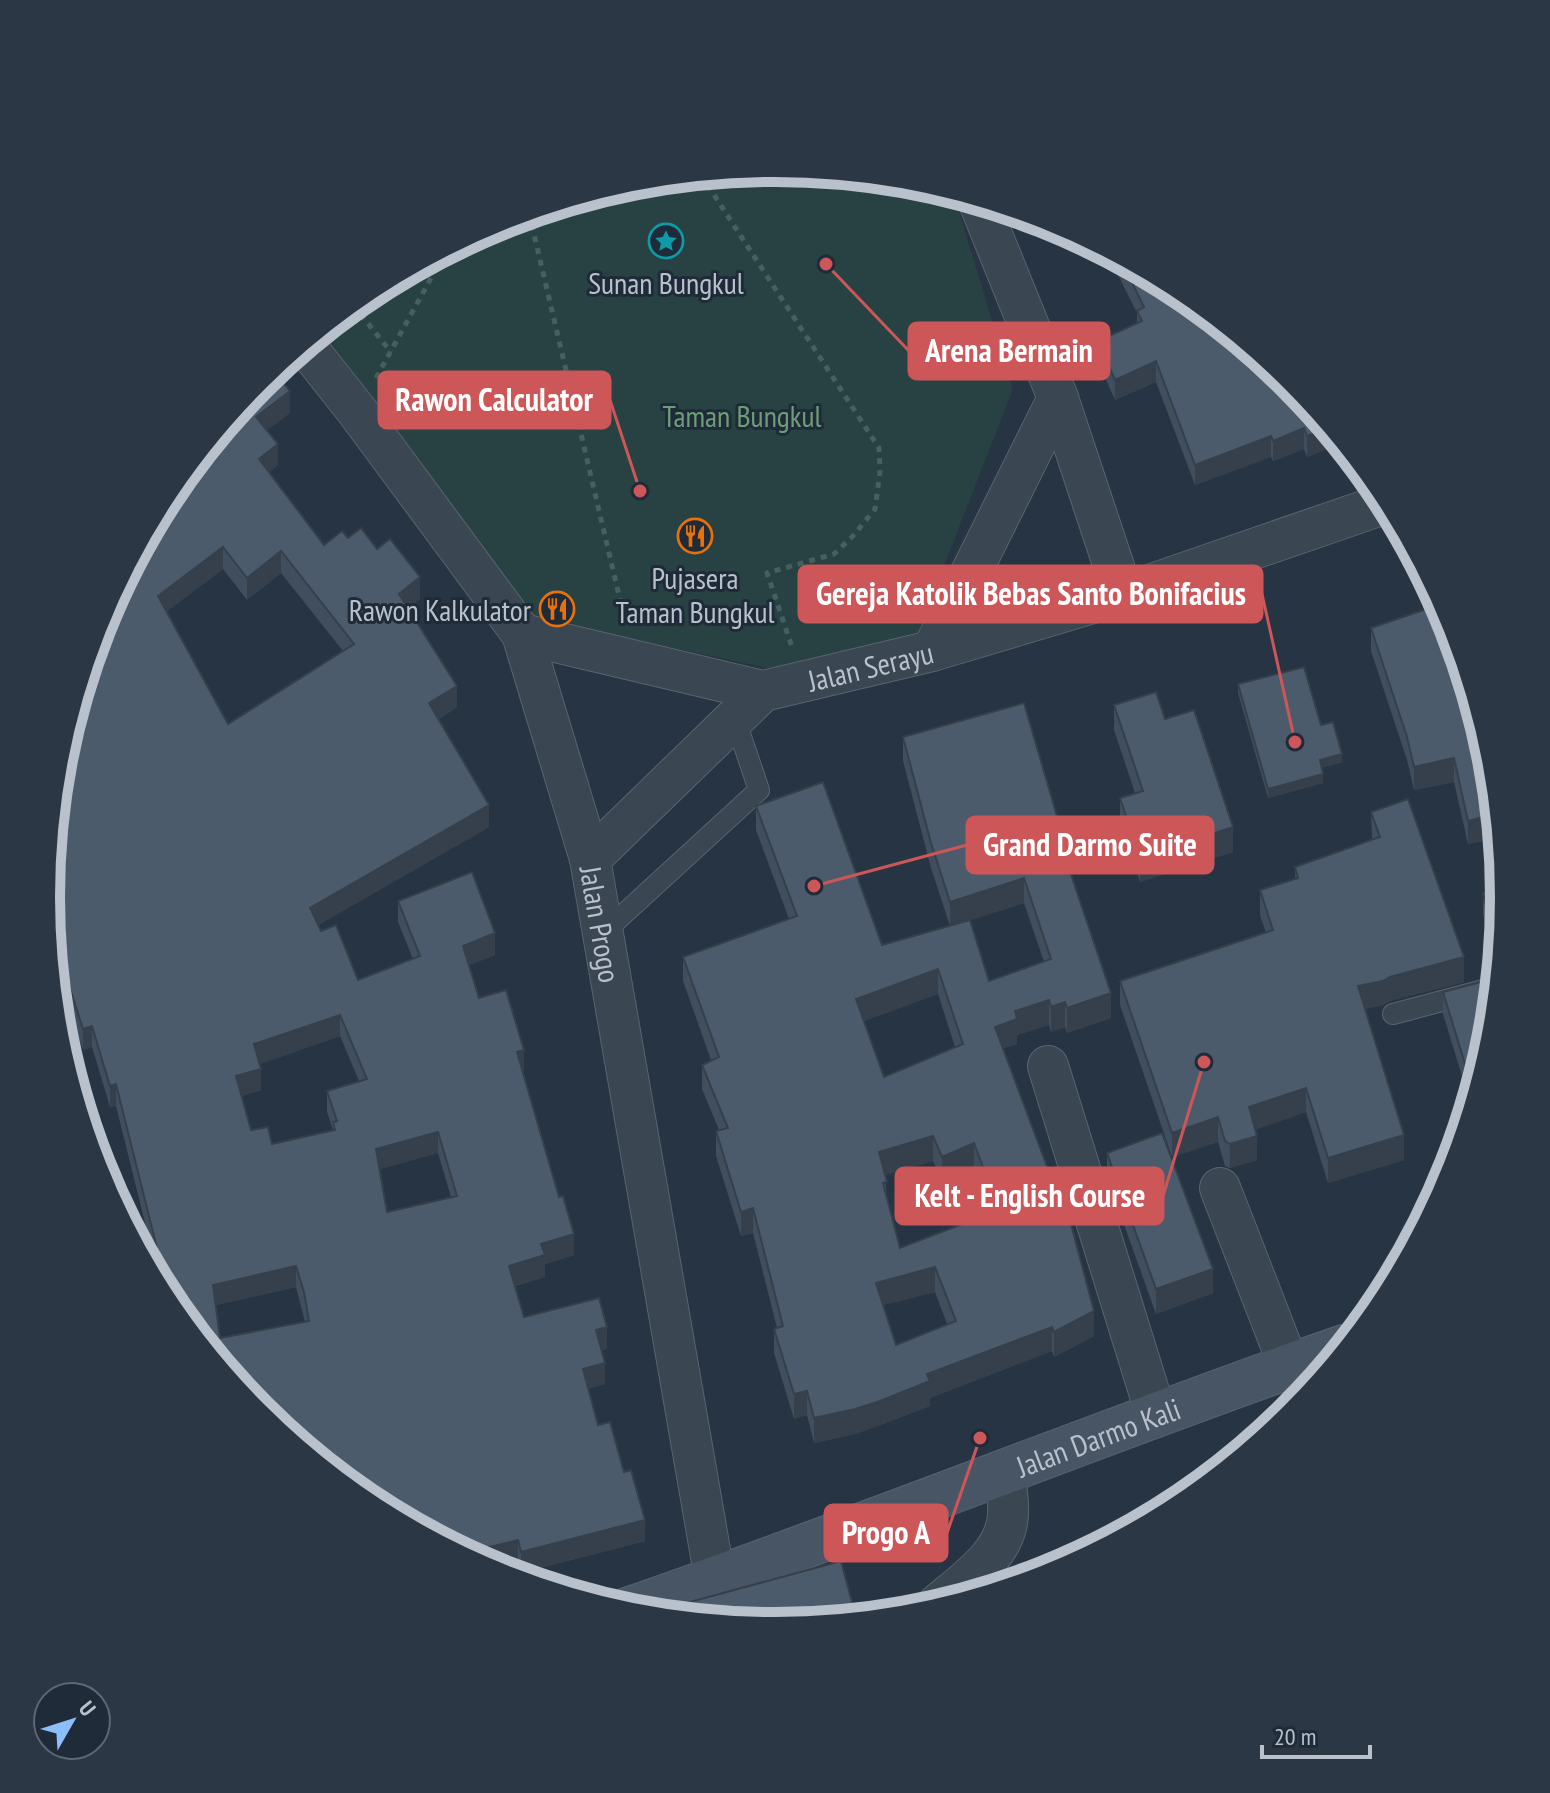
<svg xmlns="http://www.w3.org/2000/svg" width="1550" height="1793" viewBox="0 0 1550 1793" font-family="'PT Sans Narrow',sans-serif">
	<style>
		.green { fill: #284244 }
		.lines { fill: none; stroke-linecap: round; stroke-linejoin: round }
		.lane-casing { stroke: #596470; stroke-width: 22 }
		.street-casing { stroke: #596470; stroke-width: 42 }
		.secondary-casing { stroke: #596470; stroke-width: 46 }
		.path { stroke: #465f60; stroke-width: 5; stroke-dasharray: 6 6; stroke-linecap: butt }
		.lane { stroke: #3a4652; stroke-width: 20 }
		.street { stroke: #3a4652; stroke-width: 40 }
		.secondary { stroke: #485565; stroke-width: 44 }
		.wall { fill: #414e5d; fill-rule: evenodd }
		.shaded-wall { fill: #35404c }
		.building { fill: #4c5b6c; stroke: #35404c; stroke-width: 2; fill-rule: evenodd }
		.labels { text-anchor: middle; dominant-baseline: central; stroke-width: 6; stroke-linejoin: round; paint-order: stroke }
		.poi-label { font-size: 30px; fill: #b8c1cc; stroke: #1f2b38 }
		.park-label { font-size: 30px; fill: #6e9e77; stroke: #1f2b38 }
		.street-label { font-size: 30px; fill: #b8c1cc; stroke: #1f2b38 }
		.rim { fill: none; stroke: #b8c1cc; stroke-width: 10 }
		.leader { fill: none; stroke: #cd5659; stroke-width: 3 }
		.callout-dot { fill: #cd5659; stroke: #1f2b38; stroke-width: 3 }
		.callout { fill: #cd5659; stroke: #cd5659; stroke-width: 3 }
		.callout-label { font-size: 32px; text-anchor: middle; font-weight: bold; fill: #fff }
	</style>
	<rect width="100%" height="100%" fill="#263443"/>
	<polygon class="green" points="775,168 918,182 953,192 1013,389 917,635 777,670 536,619 317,334 370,290 496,223 633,181"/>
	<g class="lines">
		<g class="lane-casing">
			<g id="lane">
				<polyline points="603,933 759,790 735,719"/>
				<polyline points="1393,1014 1495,987"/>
			</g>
		</g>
		<g class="street-casing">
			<g id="street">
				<polyline points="978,200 1058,398 1123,594"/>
				<path id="s1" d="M304,344l53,67 165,223 68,225 125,720"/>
				<path id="s2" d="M522,634l241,57 169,-40 191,-57 264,-91"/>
				<polyline points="932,651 1058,398"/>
				<polyline points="590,859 763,691"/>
				<polyline points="1048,1066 1156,1414"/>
				<polyline points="1220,1188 1289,1366"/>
				<path d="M936,1606c27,-24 70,-51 72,-91 1,-14 -2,-29 -3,-43"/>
			</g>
		</g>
		<g class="secondary-casing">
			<g id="secondary">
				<path id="s3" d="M627,1610c241,-83 476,-179 717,-263"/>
			</g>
		</g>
		<g class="path">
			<polyline points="701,175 879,448 880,472 875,509 853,536 834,554 767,573 792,647"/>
			<polyline points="529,213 625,621"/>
			<polyline points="353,305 391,352"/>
			<polyline points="376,378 447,249"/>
		</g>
		<use href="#lane" class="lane"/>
		<use href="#street" class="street"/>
		<use href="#secondary" class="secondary"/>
	</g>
	<g class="wall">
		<polygon points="1106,251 1180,291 1274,374 1342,443 1307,457 1304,449 1273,461 1271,457 1195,485 1156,382 1115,400 1098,362 1098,341 1137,323 1137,313"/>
		<path d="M290,413l-23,17 11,35 -9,7 55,73 24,-7 29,11 43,50 -12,9 49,99 -18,12 50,108 -171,98 3,6 37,49 55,-21 -15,-37v-21l97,54 -26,10 10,33 45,73 -1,1 51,183 -29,9v13l-30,9 9,31 83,32 -6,1 4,34 -17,5 10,36 26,47 21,69 -124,32 -3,-12 -26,7 -122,-66 -201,-201 -15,-27v-15l-38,-153 -6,1 -18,-60 -9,3 -29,-90 -2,1 -6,-65 123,-405zM223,569l24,31 34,-27 62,78 -115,73 -61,-113zM340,1036l19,45 -32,10v21l6,18 -61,14 -21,-14 -9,-34 19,-6 -1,-26zM438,1153l13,44 -64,15 -7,-43zM296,1287l9,35 -85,16 -4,-33z"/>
		<polygon points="1371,628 1490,755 1498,838 1468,844 1454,782 1414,790 1407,760 1371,651"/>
		<polygon points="1238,684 1321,725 1342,762 1321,768 1323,783 1268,798 1238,693"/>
		<polygon points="1114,705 1165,719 1233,852 1140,882 1120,822 1120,798 1135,793 1114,730"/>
		<path d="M903,737l156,102 52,179 -44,15 -2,-6 -14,5 -2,-7 -32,10v9l-14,4 91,288 -40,21 -2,-6 -122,47v8l-50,19 -25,9 -41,9 -7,-28 -13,4 -20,-66v-24l3,-1 -24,-95 -12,3 -25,-80v-25l3,-1 -17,-41v-24l9,-5 -28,-79v-24l106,-38 -33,-89v-24l126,139 68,-19 -19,-58 -28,-107zM1024,903l20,59 -55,19 -19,-61zM938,994l17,53 -71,30 -20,-56zM933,1161l9,20 32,-14 17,47 -91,34 -13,-50 -2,-23zM935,1292l12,32 -51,21 -13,-40z"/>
		<polygon points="1371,812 1464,982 1390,1001 1383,1005 1365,1009 1404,1160 1328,1183 1306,1112 1255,1129 1257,1160 1230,1168 1225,1166 1218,1142 1172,1157 1120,1005 1120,981 1266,933 1260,915 1260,890 1295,879 1295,867 1372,840"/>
		<polygon points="1483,893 1504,897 1496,974 1483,914"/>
		<polygon points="1443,992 1490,1039 1477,1083 1465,1086 1443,1014"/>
		<polygon points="1107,1153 1213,1293 1156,1314 1107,1177"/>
	</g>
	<g class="shaded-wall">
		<polygon points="1156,361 1156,382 1115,400 1115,380"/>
		<polygon points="290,391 290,413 256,439 256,417"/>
		<polygon points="1304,428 1304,449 1273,461 1273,441"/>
		<polygon points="1329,428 1342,443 1307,457 1307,436"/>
		<polygon points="1271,436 1271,457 1195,485 1195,465"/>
		<polygon points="278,444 278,465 259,480 259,459"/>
		<polygon points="223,547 223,569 158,618 158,596"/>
		<polygon points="281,551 281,573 247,600 247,578"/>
		<polygon points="420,577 420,599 399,615 399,594"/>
		<polygon points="457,686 457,707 429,725 429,703"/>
		<polygon points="1342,754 1342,762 1320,768 1320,760"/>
		<polygon points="1454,758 1454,782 1414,790 1414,767"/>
		<polygon points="1323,774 1323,783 1268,798 1268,789"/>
		<polygon points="489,805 489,827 310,930 310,908"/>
		<polygon points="1496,814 1498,838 1468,844 1468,821"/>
		<polygon points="1059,823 1059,847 1054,824"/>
		<polygon points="1233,827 1233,852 1140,882 1140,858"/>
		<polygon points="1024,878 1024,903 950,927 950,902"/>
		<polygon points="495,933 495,955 463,967 463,946"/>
		<polygon points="54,938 54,960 52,961 50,940"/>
		<polygon points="1464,957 1464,982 1390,1001 1383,1005 1358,1011 1358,986"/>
		<polygon points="938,969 938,994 856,1024 856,999"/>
		<polygon points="1111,993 1111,1018 1067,1033 1067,1008"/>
		<polygon points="1049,1000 1049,1025 1017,1035 1017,1044 995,1051 995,1027 1015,1011"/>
		<polygon points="1065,1002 1065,1027 1051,1032 1051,1007"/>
		<polygon points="340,1015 340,1036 254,1066 254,1044"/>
		<polygon points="92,1026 92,1047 83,1050 83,1029"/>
		<polygon points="524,1050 524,1071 517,1073 517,1052"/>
		<polygon points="1484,1059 1477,1083 1465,1086 1465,1064"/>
		<polygon points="261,1069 261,1090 236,1098 236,1076"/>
		<polygon points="116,1084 116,1106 110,1107 110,1086"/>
		<polygon points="1306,1088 1306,1112 1249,1132 1249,1107"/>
		<polygon points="1218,1117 1218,1142 1172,1157 1172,1133"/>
		<polygon points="438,1132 438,1153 376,1170 376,1149"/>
		<polygon points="1404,1135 1404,1160 1328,1183 1328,1158"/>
		<polygon points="933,1136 933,1161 879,1177 879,1152"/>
		<polygon points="1257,1136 1257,1160 1230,1168 1230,1144"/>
		<polygon points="974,1143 974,1167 942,1181 942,1157"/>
		<polygon points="753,1208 753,1233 741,1236 741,1212"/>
		<polygon points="574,1234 574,1255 545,1264 545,1277 509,1287 509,1266 541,1244"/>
		<polygon points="296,1266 296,1287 213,1306 213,1285"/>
		<polygon points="935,1267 935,1292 876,1307 876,1283"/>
		<polygon points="1213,1269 1213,1293 1156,1314 1156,1289"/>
		<polygon points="1094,1311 1094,1336 1054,1357 1054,1332"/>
		<polygon points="607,1327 607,1349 596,1351 596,1330"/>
		<polygon points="1052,1327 1052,1351 930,1398 930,1406 880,1425 855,1434 814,1443 814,1418"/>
		<polygon points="605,1363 605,1384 583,1390 583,1369"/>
		<polygon points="807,1391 807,1415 794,1419 794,1394"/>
		<polygon points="645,1520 645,1541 521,1573 521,1552"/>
		<polygon points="518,1540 518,1561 492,1568 465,1553"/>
	</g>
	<g class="building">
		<polygon points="1120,258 1180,291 1271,365 1274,374 1279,372 1291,381 1329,428 1307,436 1304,428 1273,441 1271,436 1195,465 1156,361 1115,380 1098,341 1142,321 1137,311 1144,307"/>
		<path d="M273,370l17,21 -34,26 22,27 -19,15 65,86 18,-14 6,7 13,-10 16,21 13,-10 30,38 -21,17 58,92 -28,17 60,102 -179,103 11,23 15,-6 22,55 62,-24 -22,-55 74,-29 23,61 -32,13 16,52 27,-8 18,60 -7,2 42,145 4,-1 11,38 -33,10 4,11 -36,11 15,51 75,-19 8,29 -11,3 9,33 -22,6 15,56 12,-3 14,50 7,-2 14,50 -124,32 -3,-12 -53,13 -95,-51 -111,-90 -90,-111 -5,-9 -10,-39 4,-1 -42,-168 -6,2 -18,-60 -9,3 -29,-91 -4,2 -4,-44 14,-142 42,-137 67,-126 91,-110zM223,547l24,31 34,-27 73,93 -126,80 -70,-128zM340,1015l27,64 -40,12 10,30 -4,1 2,8 -63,14 -4,-17 -17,3 -15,-54 25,-7 -7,-25zM438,1132l19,64 -70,16 -11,-63zM296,1266l8,26 5,29 -89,17 -7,-53z"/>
		<polygon points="1441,604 1449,618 1490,755 1496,814 1468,821 1454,758 1414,767 1407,737 1371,628"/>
		<polygon points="1304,667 1321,725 1333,722 1342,754 1320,760 1323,774 1268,789 1238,684"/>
		<polygon points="1156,692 1165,719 1194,710 1233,827 1140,858 1120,798 1143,791 1114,705"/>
		<path d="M1024,703l35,120 -5,1 57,169 -44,15 -2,-6 -14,5 -2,-7 -34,11 2,8 -22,8 63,169 5,-2 31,117 -40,21 -2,-5 -125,47 3,7 -50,20 -25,8 -41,9 -7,-27 -13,3 -20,-65 9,-3 -30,-118 -12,4 -25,-81 12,-3 -26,-63 17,-8 -36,-100 114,-41 -41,-110 67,-24 59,163 88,-25 19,61 62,-22 -27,-81 -74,24 -19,-59 -28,-106zM938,969l25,75 -79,33 -28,-78zM933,1136l9,21 32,-14 25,67 -99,38 -17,-65 4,-1 -8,-30zM935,1267l21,54 -60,24 -20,-62z"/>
		<polygon points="1408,799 1464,957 1390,977 1383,981 1358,986 1404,1135 1328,1158 1306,1088 1249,1107 1257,1136 1230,1144 1225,1141 1218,1117 1172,1133 1120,981 1273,930 1260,890 1298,878 1295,867 1380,837 1371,812"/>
		<polygon points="1503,888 1504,897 1498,954 1496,953 1483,893"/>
		<polygon points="1496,978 1490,1039 1484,1059 1465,1064 1443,992"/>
		<polygon points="1162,1133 1213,1269 1156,1289 1107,1153"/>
		<polygon points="841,1561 856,1617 775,1626 658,1614 690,1602"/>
	</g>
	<defs>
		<g id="sight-ring" transform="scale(1.8)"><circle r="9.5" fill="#1f2b38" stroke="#0f9aa8" stroke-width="1.5"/><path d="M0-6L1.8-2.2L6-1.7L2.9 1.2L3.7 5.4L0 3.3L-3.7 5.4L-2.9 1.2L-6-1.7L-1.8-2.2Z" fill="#0f9aa8"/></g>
		<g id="restaurant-ring" transform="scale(1.8)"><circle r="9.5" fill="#1f2b38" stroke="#e8710a" stroke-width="1.5"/><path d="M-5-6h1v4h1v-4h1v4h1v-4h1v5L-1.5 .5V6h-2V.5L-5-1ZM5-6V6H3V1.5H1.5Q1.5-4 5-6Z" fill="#e8710a"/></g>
	</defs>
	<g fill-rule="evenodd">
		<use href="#sight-ring" x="666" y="241"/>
		<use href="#restaurant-ring" x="695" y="536"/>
		<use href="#restaurant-ring" x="557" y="609"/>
	</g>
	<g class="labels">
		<g class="poi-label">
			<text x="666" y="282">Sunan Bungkul</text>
			<text x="695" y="577">Pujasera<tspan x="695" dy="34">Taman Bungkul</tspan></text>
			<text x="531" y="609" text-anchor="end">Rawon Kalkulator</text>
		</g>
		<g class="park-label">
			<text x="742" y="415">Taman Bungkul</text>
		</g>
		<g class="street-label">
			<text stroke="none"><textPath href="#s2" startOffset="358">Jalan Serayu</textPath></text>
			<text stroke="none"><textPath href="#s1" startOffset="664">Jalan Progo</textPath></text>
			<text stroke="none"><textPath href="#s3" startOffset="502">Jalan Darmo Kali</textPath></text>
		</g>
	</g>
	<path d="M0 0H1550V1793H0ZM60 897a715 715 0 1 1 1430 0a715 715 0 1 1-1430 0Z" fill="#2b3744" fill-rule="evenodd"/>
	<path class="rim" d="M60 897a715 715 0 1 1 1430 0a715 715 0 1 1-1430 0Z"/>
	<path class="leader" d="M826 264L909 351M640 491L610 400M1295 742L1262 594M814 886L967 845M1204 1062L1163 1196M980 1438L947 1533"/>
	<g class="callout-dot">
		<circle cx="826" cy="264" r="8"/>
		<circle cx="640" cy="491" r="8"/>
		<circle cx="1295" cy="742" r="8"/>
		<circle cx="814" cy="886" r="8"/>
		<circle cx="1204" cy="1062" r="8"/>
		<circle cx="980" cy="1438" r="8"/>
	</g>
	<g class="callout">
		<rect x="909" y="323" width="200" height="56" rx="8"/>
		<rect x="379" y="372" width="231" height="56" rx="8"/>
		<rect x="799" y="566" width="463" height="56" rx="8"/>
		<rect x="967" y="817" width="246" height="56" rx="8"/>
		<rect x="896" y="1168" width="267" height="56" rx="8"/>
		<rect x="825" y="1505" width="122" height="56" rx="8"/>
	</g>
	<g class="callout-label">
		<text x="1009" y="362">Arena Bermain</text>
		<text x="494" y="411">Rawon Calculator</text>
		<text x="1031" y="605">Gereja Katolik Bebas Santo Bonifacius</text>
		<text x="1090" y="856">Grand Darmo Suite</text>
		<text x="1030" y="1207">Kelt - English Course</text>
		<text x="886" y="1544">Progo A</text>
	</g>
	<g transform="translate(72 1721) rotate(51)"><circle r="38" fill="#1f2b38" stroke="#5c6773" stroke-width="2"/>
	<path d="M0-6L14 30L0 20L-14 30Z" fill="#8ebefa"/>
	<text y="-12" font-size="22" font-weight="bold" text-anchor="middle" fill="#b8c1cc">U</text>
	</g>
	<path d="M1262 1745v12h108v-12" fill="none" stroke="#b8c1cc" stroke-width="4"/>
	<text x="1274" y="1745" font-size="24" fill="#b8c1cc" stroke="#1f2b38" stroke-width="6" paint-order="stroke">20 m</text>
</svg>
